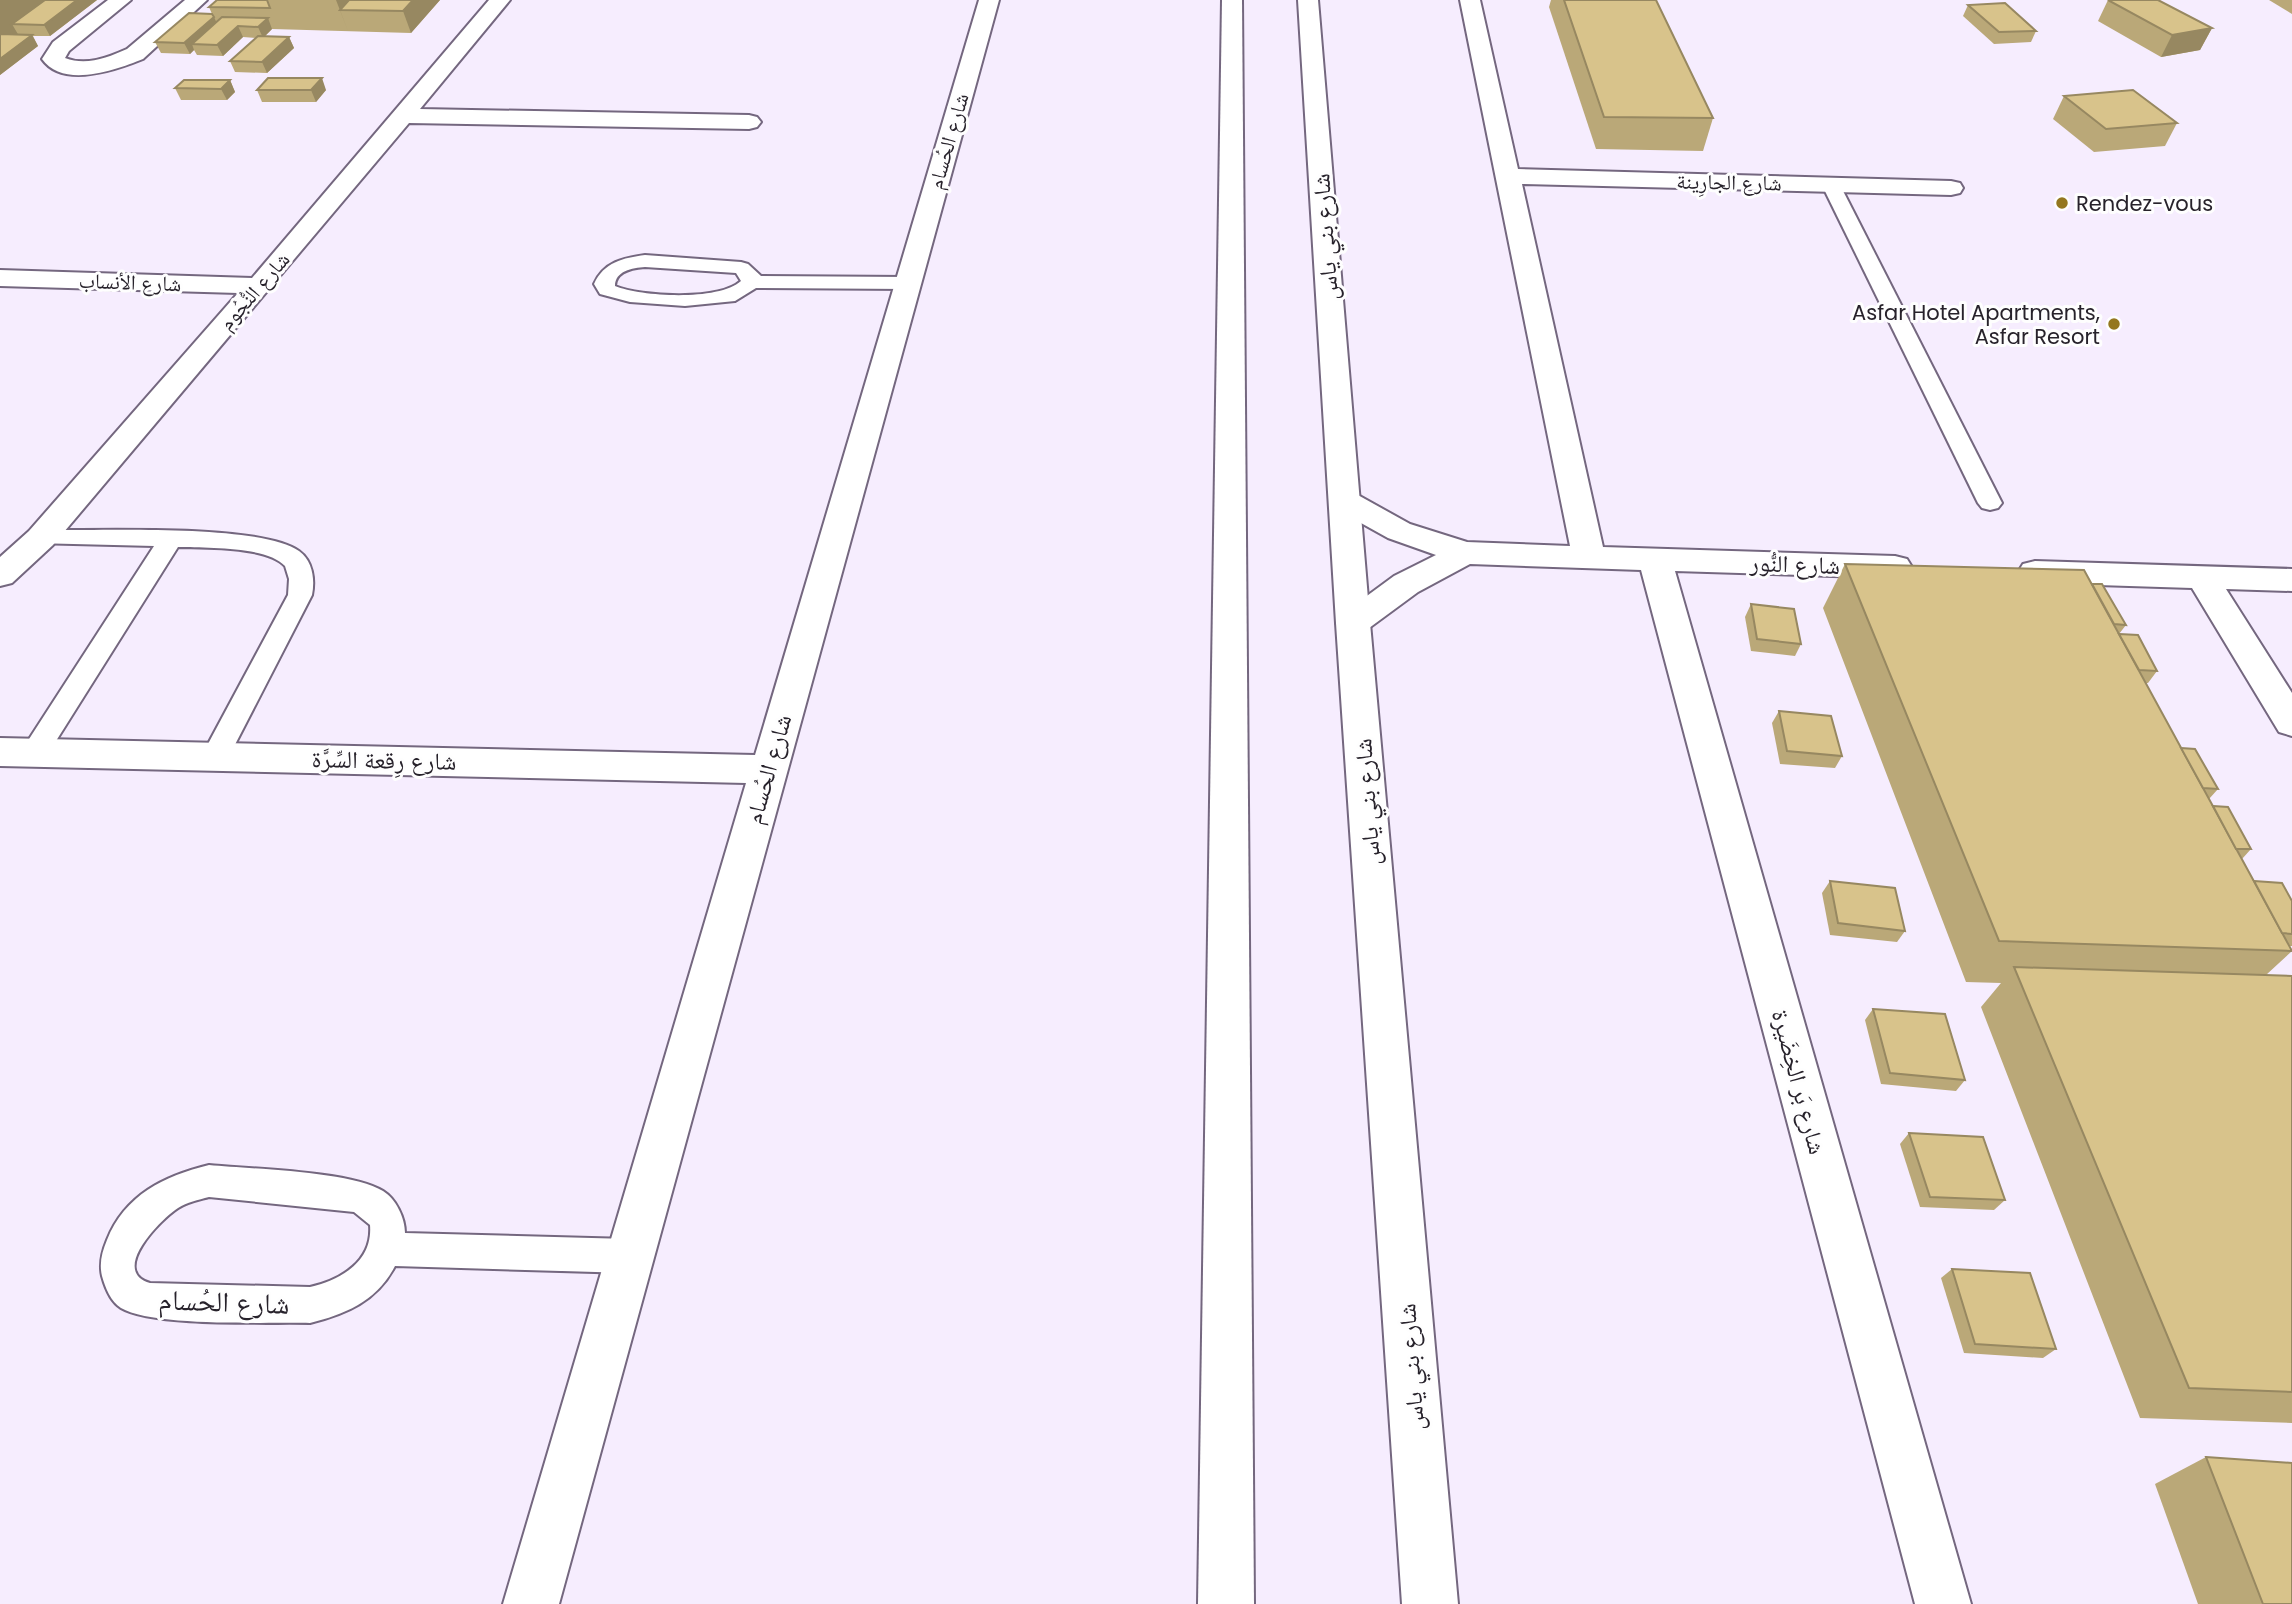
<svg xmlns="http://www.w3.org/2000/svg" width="2292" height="1604" viewBox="0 0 2292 1604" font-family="Poppins,'Noto Naskh Arabic',sans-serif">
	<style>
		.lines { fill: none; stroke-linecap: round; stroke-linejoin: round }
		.service-casing { stroke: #74677f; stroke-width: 4 }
		.minor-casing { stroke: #74677f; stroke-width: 4 }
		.primary-casing { stroke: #74677f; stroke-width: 4 }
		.service { fill: #fff; fill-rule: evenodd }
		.minor { fill: #fff; fill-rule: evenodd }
		.primary { fill: #fff; fill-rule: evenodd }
		.wall { fill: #baa878 }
		.shaded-wall { fill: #978861 }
		.building { fill: #d8c38b; stroke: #978861; stroke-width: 2 }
		.poi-dot { fill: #94771f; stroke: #fefefe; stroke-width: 2.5 }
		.labels { text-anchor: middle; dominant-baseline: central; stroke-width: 6; stroke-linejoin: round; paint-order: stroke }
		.far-street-label { font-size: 21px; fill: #27222b; stroke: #fefefe }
		.far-poi-label { font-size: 21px; fill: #27222b; stroke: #fefefe; text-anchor: start }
		.street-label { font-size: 24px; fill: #27222b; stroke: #fefefe }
		.near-street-label { font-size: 28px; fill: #27222b; stroke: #fefefe }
	</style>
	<rect width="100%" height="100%" fill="#f6edfe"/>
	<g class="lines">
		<g class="service-casing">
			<g id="service">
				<polygon points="1831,180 1840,185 2002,503 1998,508 1990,510 1982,508 1978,503 1822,185"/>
				<path d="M645,255l96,7 7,2 13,12 146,1 10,6 -10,6 -151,-1 -21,13 -50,5 -55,-4 -30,-8 -6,-10c10,-22 29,-26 51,-29zM645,267l91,6 5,8c-22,20 -99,16 -126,5 0,-15 17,-18 30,-19z"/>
				<path d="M41,530c53,1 219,-7 258,21 14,10 16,29 13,44l-87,169 -10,3 -10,-3 -4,-7 87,-162 1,-16 -4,-13c-18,-20 -80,-18 -107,-19l-134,213 -10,3 -10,-3 -4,-7 134,-207 -121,-3 -4,-5 4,-5z"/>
				<path d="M209,1165c42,4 142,6 174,26 13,8 22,27 22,42l224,6 13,5 5,12 -5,12 -13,5 -234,-7c-18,35 -49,48 -85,57 -43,-1 -157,4 -189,-15 -10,-6 -16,-21 -19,-32 -3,-13 0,-24 5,-36 18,-45 57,-64 102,-75zM209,1197l145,15 16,13c3,36 -29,55 -60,62l-160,-4c-41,-12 11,-64 28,-75 9,-6 20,-8 31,-11z"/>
			</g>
		</g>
		<g class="minor-casing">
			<g id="minor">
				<path d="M108,0h23l-62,51 -4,7c21,8 42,0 62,-9l58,-49h22l-64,59c-27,11 -80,30 -101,0l11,-17z"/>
				<polygon points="489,0 510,0 420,109 749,115 757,117 761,122 757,127 749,129 409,123 53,545 12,583 0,586 0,557 29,531 238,293 0,286 0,270 252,278"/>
				<polygon points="979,0 999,0 559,1604 503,1604 746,783 0,766 0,738 755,755"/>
				<polygon points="1460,0 1480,0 1518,169 1951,181 1960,183 1963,188 1960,193 1951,195 1522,184 1603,547 1895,556 1907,559 1912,567 1907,575 1895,578 1675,571 1971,1604 1915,1604 1641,570 1470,564 1418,592 1365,631 1353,635 1341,631 1336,623 1341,615 1394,576 1436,555 1388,538 1334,508 1329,501 1334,494 1345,491 1356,494 1410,524 1467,542 1570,546"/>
				<polygon points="2035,561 2292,569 2292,591 2226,589 2292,693 2292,736 2279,732 2192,588 2035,583 2023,580 2018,572 2023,564"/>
			</g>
		</g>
		<g class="primary-casing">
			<g id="primary">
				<polygon points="1222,0 1242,0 1254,1604 1198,1604"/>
				<polygon points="1298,0 1318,0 1370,623 1458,1604 1402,1604 1336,623"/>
			</g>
		</g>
		<use href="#service" class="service"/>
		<use href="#minor" class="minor"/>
		<use href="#primary" class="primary"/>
	</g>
	<g class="wall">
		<polygon points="0,0 97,0 50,36 33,36 38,46 0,75"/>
		<polygon points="217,0 440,0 411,33 272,29 265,36 289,37 294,48 267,73 235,72 230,61 256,38 243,37 223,56 197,55 194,50 190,54 161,53 155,42 212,14 209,7"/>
		<polygon points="1551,0 1656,0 1713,118 1703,151 1596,149 1549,7"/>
		<polygon points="2108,0 2212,28 2200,50 2161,57 2098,21"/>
		<polygon points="2269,0 2292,0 2292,14"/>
		<polygon points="1968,5 2036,31 2031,42 1994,44 1963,16"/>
		<polygon points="230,80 235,92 227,100 181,100 175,88"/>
		<polygon points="257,90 326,90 316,102 262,102"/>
		<polygon points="2064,96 2177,123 2165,146 2094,152 2053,119"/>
		<polygon points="1845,564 2092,584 2126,625 2119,634 2157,671 2148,683 2146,683 2181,748 2218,789 2209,799 2213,806 2251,849 2242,859 2254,881 2292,901 2292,946 2289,946 2292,951 2266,975 2292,976 2292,1423 2140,1418 1981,1007 2001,983 1966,982 1823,608"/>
		<polygon points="1751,604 1801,644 1795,656 1751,651 1745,617"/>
		<polygon points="1779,711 1842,756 1835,768 1780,764 1772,723"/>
		<polygon points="1830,881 1905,931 1897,942 1830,935 1822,893"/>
		<polygon points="1873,1009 1965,1080 1956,1091 1881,1084 1865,1020"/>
		<polygon points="1909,1133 2005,1200 1994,1210 1920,1207 1900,1144"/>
		<polygon points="1952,1269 2056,1349 2043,1358 1964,1353 1941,1278"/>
		<polygon points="2206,1457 2292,1604 2198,1604 2155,1484"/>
	</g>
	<g class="shaded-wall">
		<polygon points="0,0 66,0 12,24 19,36 0,49"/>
		<polygon points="77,0 97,0 50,36 44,25"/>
		<polygon points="336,0 373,0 340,10 348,31"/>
		<polygon points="413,0 440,0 411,33 403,11"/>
		<polygon points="214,17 219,28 192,44 194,50 190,54 184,43"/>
		<polygon points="268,18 272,29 263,38 258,27"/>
		<polygon points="238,26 243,37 223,56 217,45"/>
		<polygon points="2212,28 2200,50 2161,57 2172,35"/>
		<polygon points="32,35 38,46 0,75 0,59"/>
		<polygon points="289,37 294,48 267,73 262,62"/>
		<polygon points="322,78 326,90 316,102 311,90"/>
		<polygon points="230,80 235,92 227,100 221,89"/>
	</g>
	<g class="building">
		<polygon points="45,0 77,0 44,25 12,24"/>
		<polygon points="217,0 267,0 270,8 209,7"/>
		<polygon points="349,0 413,0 403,11 340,10"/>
		<polygon points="1564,0 1656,0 1713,118 1604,117"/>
		<polygon points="2108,0 2158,0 2212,28 2172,35"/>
		<polygon points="2005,3 2036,31 1999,32 1968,5"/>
		<polygon points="189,13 212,14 214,17 184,43 155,42"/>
		<polygon points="222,17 268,18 258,27 238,26 217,45 192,44"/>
		<polygon points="0,34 32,35 0,59"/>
		<polygon points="258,36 289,37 262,62 230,61"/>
		<polygon points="268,78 322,78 311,90 257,90"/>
		<polygon points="184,80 230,80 221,89 175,88"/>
		<polygon points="2133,90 2177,123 2106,129 2064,96"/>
		<polygon points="1845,564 2084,570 2292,951 1999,941"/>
		<polygon points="2092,584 2102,584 2126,625 2114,624"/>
		<polygon points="1751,604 1794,609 1801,644 1757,639"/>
		<polygon points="2119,634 2138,635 2157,671 2139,670"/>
		<polygon points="1779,711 1831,716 1842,756 1787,751"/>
		<polygon points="2181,748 2195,749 2218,789 2203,788"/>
		<polygon points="2213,806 2228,807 2251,849 2236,849"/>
		<polygon points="1830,881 1895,888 1905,931 1838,923"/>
		<polygon points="2254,881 2282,883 2292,901 2292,934 2282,933"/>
		<polygon points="2014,967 2292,976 2292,1392 2189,1388"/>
		<polygon points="1873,1009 1945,1014 1965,1080 1890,1073"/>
		<polygon points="1909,1133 1983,1137 2005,1200 1930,1197"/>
		<polygon points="1952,1269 2030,1273 2056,1349 1975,1344"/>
		<polygon points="2206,1457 2292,1463 2292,1604 2263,1604"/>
	</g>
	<g class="poi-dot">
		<circle cx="2062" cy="203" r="7"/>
		<circle cx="2114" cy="324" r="7"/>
	</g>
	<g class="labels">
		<g class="far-street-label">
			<text transform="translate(948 141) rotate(-74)">شارع الحُسام</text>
			<text transform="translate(1729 182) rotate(1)">شارع الجارِينة</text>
			<text transform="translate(130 282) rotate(2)">شارع الأنساب</text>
			<text transform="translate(254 291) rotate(-49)">شارع النُّجُوم</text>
		</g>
		<g class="far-poi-label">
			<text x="2076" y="203">Rendez-vous</text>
			<text x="2100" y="312" text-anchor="end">Asfar Hotel Apartments,<tspan x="2100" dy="24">Asfar Resort</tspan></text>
		</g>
		<g class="street-label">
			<text transform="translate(1325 237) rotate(-94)">شارع بني ياس</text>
			<text transform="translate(1795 564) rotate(2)">شارع النُّور</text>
			<text transform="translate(384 760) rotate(1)">شارع رِقعة السِّرَّة</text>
			<text transform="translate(768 769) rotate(-74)">شارع الحُسام</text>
			<text transform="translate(1367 802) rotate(-94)">شارع بني ياس</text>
			<text transform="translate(1799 1082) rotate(75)">شارع بَر الخِضَيرة</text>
			<text transform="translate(1411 1367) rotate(-94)">شارع بني ياس</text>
		</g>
		<g class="near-street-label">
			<text transform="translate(224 1302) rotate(2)">شارع الحُسام</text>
		</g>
	</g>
</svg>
